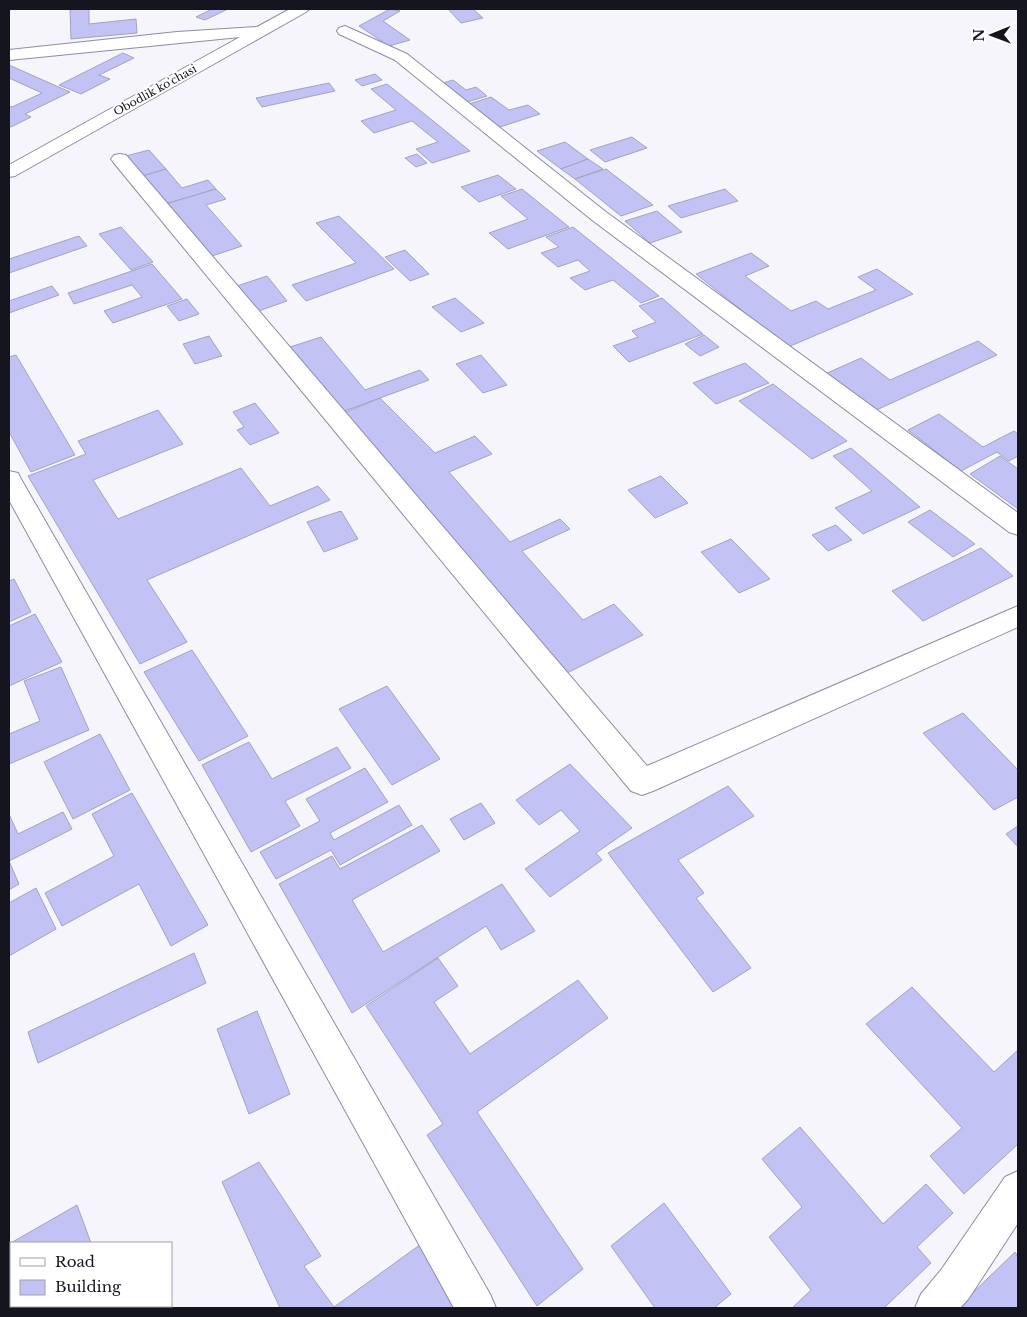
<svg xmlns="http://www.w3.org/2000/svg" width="1027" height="1317" viewBox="0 0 1027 1317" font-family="'Libre Baskerville',serif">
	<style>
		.building { fill: #c3c2f5; stroke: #a3a2c1 }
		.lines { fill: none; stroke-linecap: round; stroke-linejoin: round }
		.minor-casing { stroke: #8d8caa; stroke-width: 2 }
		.minor { fill: #fff; fill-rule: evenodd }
		.labels { text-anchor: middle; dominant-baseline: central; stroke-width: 4; stroke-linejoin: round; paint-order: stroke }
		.far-street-label { font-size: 11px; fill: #151520; stroke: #fff }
	</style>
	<rect width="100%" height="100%" fill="#f5f5fb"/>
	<g class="building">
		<polygon points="70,9 89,9 89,24 136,19 137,33 71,39"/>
		<polygon points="212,9 228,9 205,20 196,17"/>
		<polygon points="390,9 400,11 383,21 410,40 389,46 359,26"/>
		<polygon points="448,9 473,9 483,18 461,23"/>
		<polygon points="123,53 134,58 99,75 110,79 81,94 59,85"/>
		<polygon points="9,65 70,92 25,114 31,117 11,127 9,126 9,106 12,107 42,93 9,78"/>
		<polygon points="375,74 382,80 362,86 355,80"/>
		<polygon points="453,80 466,90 476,87 487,96 467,102 443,83"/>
		<polygon points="329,83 335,91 262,107 256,98"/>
		<polygon points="387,84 427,116 470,151 432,163 416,149 438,142 412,121 374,133 361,121 396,110 371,89"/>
		<polygon points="491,97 509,110 528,105 540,114 500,127 469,104"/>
		<polygon points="632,137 647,148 605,162 590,150"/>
		<polygon points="565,142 588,159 561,169 537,151"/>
		<polygon points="149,150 166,169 139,177 122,157"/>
		<polygon points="417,154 427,163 416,167 405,158"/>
		<polygon points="588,159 603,169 575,179 561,169"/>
		<polygon points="166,169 182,188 208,180 216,189 162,205 139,177"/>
		<polygon points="606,169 653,205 621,216 575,179"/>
		<polygon points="498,175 516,189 479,202 461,187"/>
		<polygon points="216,189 226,199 206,205 242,246 206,258 162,205"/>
		<polygon points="522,189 569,227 508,249 489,233 528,219 501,196"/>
		<polygon points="725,189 738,201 681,218 668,206"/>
		<polygon points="657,211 682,232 650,243 625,221"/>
		<polygon points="339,216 394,269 306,301 292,285 356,263 316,223"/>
		<polygon points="121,227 153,262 131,270 99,234"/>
		<polygon points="573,227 659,296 641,303 613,280 585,290 570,278 590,271 578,260 558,267 541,253 559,247 546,237"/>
		<polygon points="79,236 87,246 9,273 9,259"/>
		<polygon points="405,250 429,274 410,281 385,257"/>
		<polygon points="751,253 769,266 745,276 791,311 816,301 828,309 876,290 858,277 877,269 913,294 788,347 696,274"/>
		<polygon points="152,264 182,299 113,323 104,311 142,297 132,285 74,304 68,293"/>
		<polygon points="267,276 287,301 253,313 234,287"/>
		<polygon points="52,286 59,295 9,313 9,301"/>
		<polygon points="455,298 484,323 461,332 432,307"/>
		<polygon points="662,298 703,334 629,362 613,346 638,337 632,331 656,322 639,306"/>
		<polygon points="187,299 199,314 179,321 167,306"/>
		<polygon points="704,335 719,347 700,356 685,344"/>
		<polygon points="209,336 222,356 195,364 183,344"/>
		<polygon points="321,337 365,390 420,370 429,380 339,413 287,348"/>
		<polygon points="978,341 997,355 872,412 825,374 861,358 890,380"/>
		<polygon points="16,355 75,455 31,472 9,432 9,357"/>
		<polygon points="481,355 507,385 483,393 456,364"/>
		<polygon points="745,363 769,383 716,404 693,383"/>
		<polygon points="773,384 847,441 812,459 739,401"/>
		<polygon points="380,398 435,453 475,436 492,454 449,472 510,542 560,519 570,529 522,551 583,620 614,604 643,635 559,677 341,414"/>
		<polygon points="255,403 279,433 250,445 237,430 244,427 233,412"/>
		<polygon points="158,410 183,444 93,480 118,519 241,468 270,506 318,486 330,500 147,580 187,642 140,664 28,476 86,454 78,441"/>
		<polygon points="939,414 983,447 1014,431 1018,434 1018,456 1009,461 997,452 961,471 908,430"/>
		<polygon points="851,448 920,507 863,534 835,508 872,491 833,456"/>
		<polygon points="1000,456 1018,469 1018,509 970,474"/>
		<polygon points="661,476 688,503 655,518 628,490"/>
		<polygon points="930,510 975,544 953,557 908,522"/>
		<polygon points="341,511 358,539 324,552 307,522"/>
		<polygon points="836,525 852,540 828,551 812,535"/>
		<polygon points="731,539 770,579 739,593 701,552"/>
		<polygon points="981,548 1013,576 923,621 892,591"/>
		<polygon points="14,579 31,612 9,622 9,581"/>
		<polygon points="35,614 62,662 9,686 9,661 10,660 9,657 9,626"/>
		<polygon points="192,650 248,736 199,761 144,672"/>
		<polygon points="61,667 89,730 9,764 9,734 40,721 24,681"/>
		<polygon points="387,686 440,759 392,785 339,709"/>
		<polygon points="963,713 1018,770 1018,797 994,810 923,733"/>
		<polygon points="100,734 130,790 73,819 44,762"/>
		<polygon points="249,742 272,779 337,747 351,768 285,801 300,826 251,852 202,765"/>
		<polygon points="570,764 632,828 596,853 602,860 550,897 525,869 580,831 561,810 539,825 516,800"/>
		<polygon points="365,768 388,802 330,833 334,840 399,805 412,825 340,865 331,850 276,879 260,852 320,821 306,799"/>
		<polygon points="728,786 754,816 678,860 704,893 696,898 751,968 713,992 608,853"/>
		<polygon points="132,793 208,925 171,946 139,884 62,926 45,893 114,856 92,814"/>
		<polygon points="481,803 495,823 464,840 450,819"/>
		<polygon points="63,812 72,829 9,861 9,814 18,834"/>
		<polygon points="422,825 440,851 352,900 383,952 502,884 535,931 501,950 486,926 352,1013 279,884 332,856 340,869"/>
		<polygon points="1018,826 1018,847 1006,834"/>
		<polygon points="9,861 19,884 9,890"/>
		<polygon points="36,888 56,929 9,956 9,903"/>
		<polygon points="194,953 206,983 38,1063 28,1032"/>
		<polygon points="438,958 458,986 434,1002 470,1054 578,980 608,1018 477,1112 583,1269 537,1306 427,1135 443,1124 366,1006"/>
		<polygon points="912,987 994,1072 1018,1050 1018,1144 964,1194 930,1156 962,1128 866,1024"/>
		<polygon points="257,1011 290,1094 249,1114 217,1029"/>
		<polygon points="800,1127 883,1224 926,1184 953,1213 917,1247 931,1263 884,1308 792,1308 811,1290 769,1237 802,1207 762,1159"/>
		<polygon points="259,1162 321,1256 304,1266 334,1307 421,1244 453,1308 280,1308 222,1182"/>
		<polygon points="664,1203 731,1294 714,1308 655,1308 611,1246"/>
		<polygon points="77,1205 91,1243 11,1243 11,1260 9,1244"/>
		<polygon points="1015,1252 1018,1257 1018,1308 957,1308"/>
	</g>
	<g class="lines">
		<g class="minor-casing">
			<g id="minor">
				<polygon points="290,9 309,9 306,12 15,176 9,177 9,165 240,37 9,60 9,50 177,32 257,27"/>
				<polygon points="345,26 407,54 606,212 1018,513 1018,535 1009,532 592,220 395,60 339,34 337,31 339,28"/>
				<polygon points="120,154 126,155 647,766 1018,606 1018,627 653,791 642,795 631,791 114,163 111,159 114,155"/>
				<polygon points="9,471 18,473 21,479 490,1294 496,1308 454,1308 9,500"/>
				<polygon points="1018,1171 1018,1223 969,1298 960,1308 915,1308 921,1294 941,1270 1005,1177"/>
			</g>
		</g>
		<use href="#minor" class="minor"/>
	</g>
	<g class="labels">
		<g class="far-street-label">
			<text transform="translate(155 90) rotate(-29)">Obodlik ko'chasi</text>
		</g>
	</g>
	<rect width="1027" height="1317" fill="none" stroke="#151520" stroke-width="20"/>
	<rect x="10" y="1242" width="162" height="65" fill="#ffffff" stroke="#a1a1a6"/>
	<rect x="20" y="1258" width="25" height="8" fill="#ffffff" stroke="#a1a1a6"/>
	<text x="55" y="1267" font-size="15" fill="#151520">Road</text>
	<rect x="20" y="1280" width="25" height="15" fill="#c3c2f5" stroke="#a1a1a6"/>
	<text x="55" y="1292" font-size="15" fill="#151520">Building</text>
	<g transform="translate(992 35) rotate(269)" stroke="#ffffff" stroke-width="4" paint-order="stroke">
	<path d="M0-4L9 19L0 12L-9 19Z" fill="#151520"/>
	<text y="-8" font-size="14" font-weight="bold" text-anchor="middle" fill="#151520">N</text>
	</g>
</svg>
